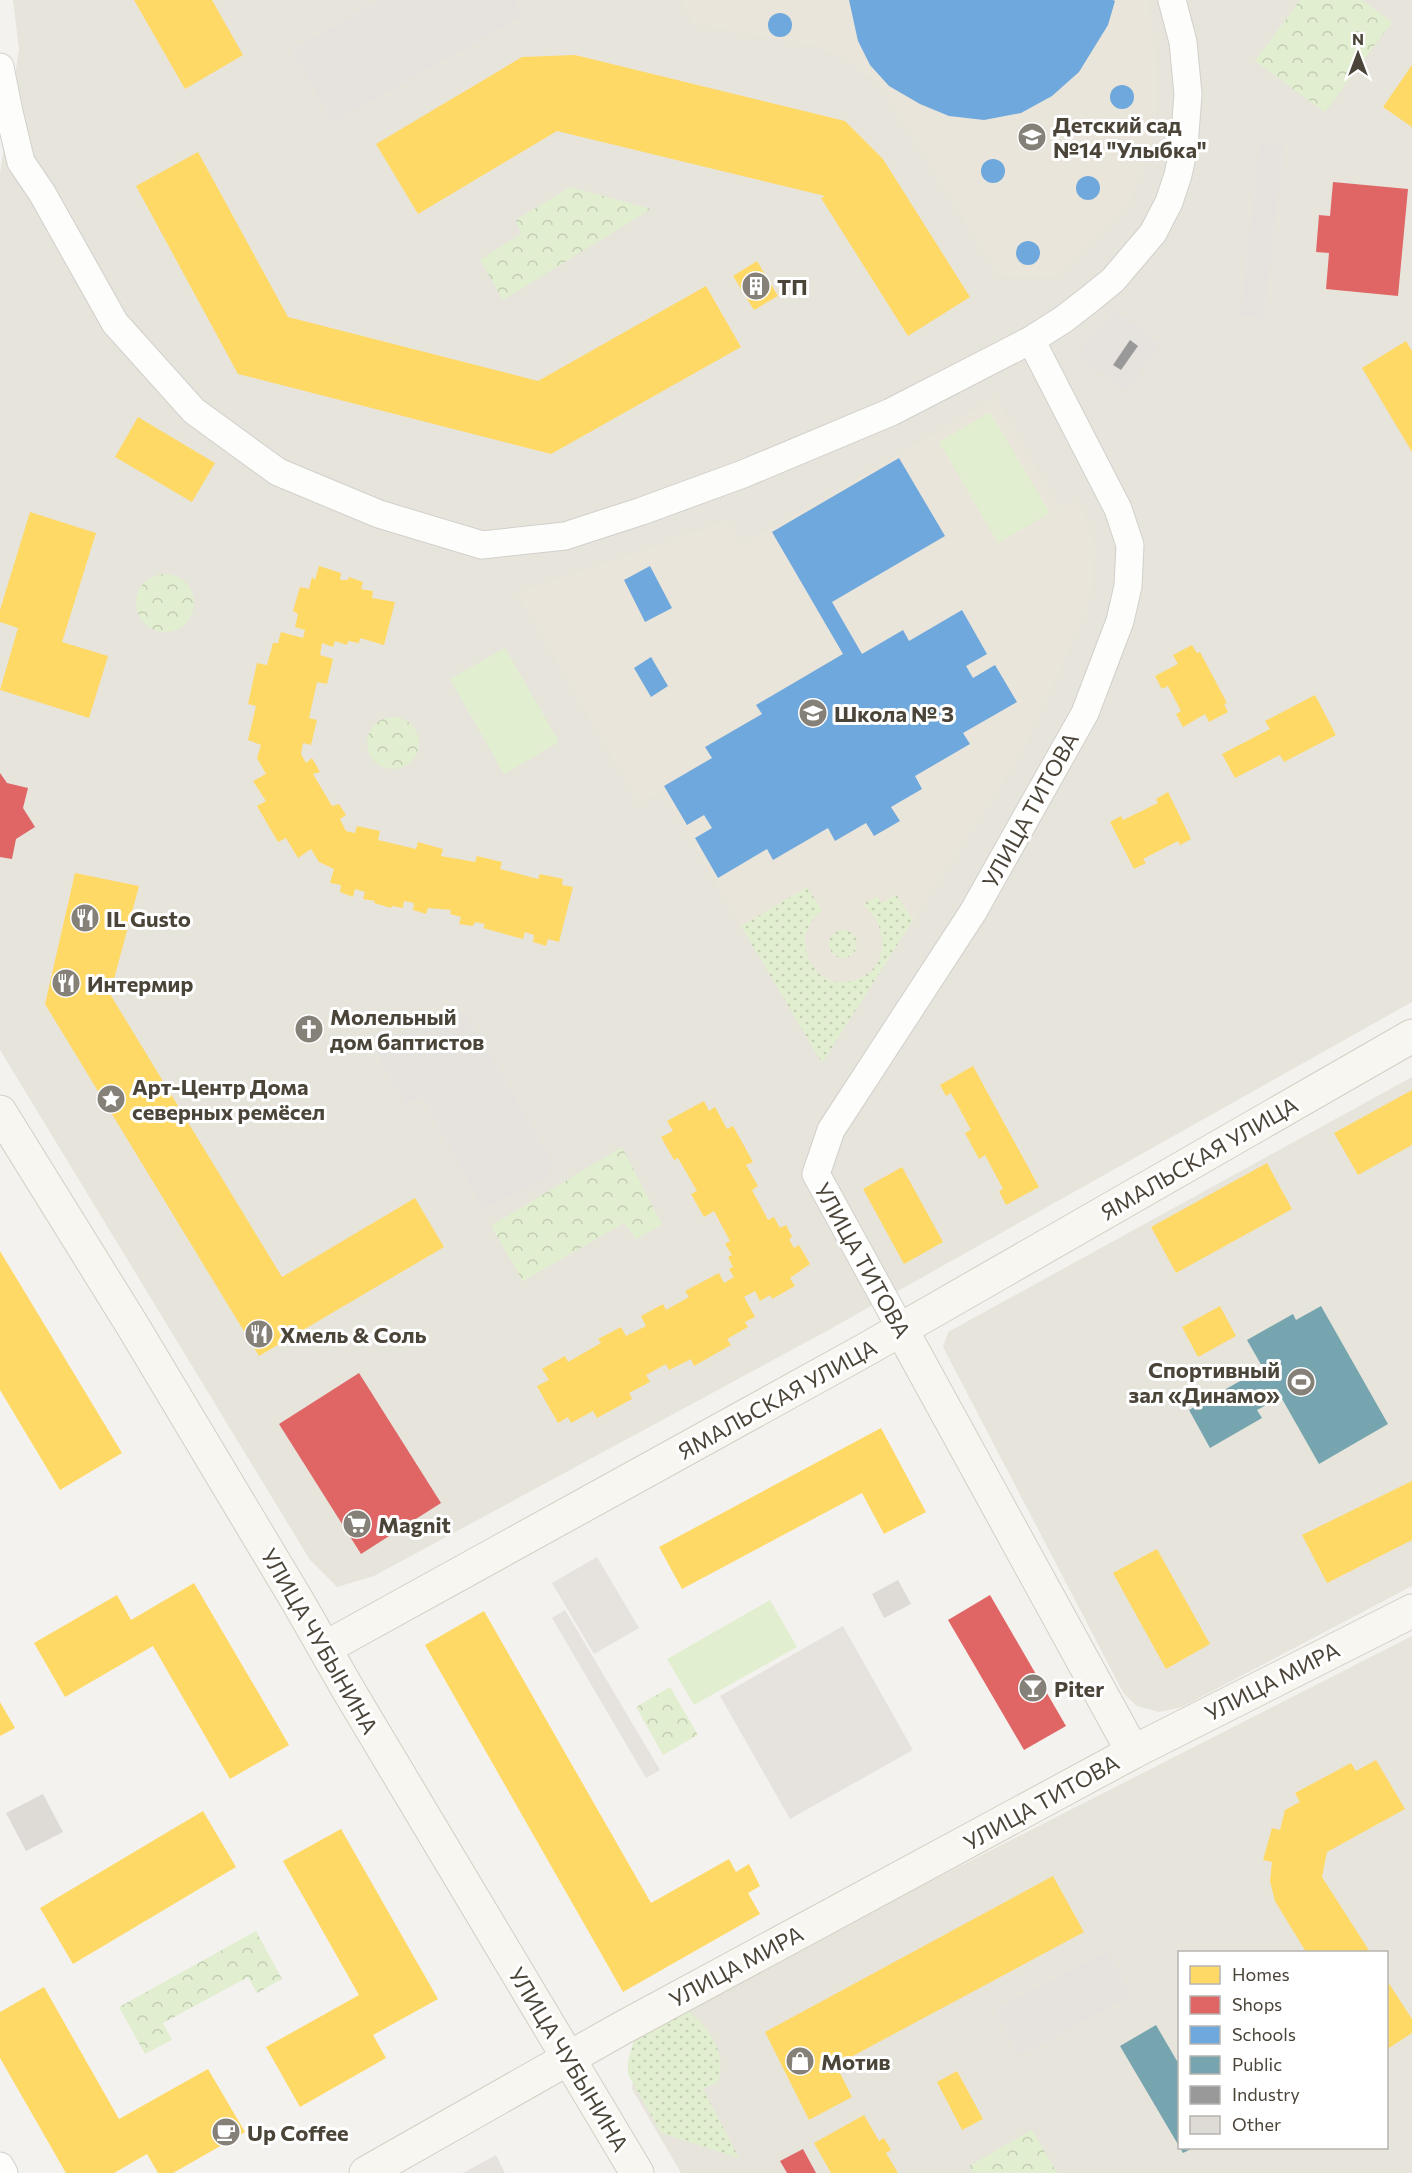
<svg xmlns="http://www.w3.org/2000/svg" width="1412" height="2173" viewBox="0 0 1412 2173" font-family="Commissioner,sans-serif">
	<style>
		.residential { fill: #e7e4dc; fill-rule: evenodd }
		.industrial { fill: #e6e2de }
		.education { fill: #eae5da }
		.grass { fill: url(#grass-dots) }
		.park { fill: url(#park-crowns) }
		.pitch { fill: #e1eecf }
		.parking { fill: #e6e3df }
		.homes { fill: #ffd966 }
		.shops { fill: #e06666 }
		.schools { fill: #6fa8dc }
		.public { fill: #76a5af }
		.industry { fill: #999 }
		.building { fill: #dedbd6 }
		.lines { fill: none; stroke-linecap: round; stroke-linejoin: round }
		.street-casing { stroke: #d2d0cb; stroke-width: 29 }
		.secondary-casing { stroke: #d3cfc5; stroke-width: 35 }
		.street { stroke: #fdfdfc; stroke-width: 27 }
		.secondary { stroke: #f7f6f1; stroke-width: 33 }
		.labels { text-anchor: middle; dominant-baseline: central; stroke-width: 6; stroke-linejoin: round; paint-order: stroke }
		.poi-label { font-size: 22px; font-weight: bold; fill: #4b4439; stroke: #fff; text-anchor: start }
		.street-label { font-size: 22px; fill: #4b4439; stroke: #fff }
	</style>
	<defs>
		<pattern id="grass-dots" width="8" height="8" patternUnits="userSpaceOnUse" patternTransform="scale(1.5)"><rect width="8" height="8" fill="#e1eecf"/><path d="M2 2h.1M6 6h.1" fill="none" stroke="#c3cdb2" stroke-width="1.8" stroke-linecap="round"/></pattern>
		<pattern id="park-crowns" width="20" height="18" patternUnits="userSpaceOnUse" patternTransform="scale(1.5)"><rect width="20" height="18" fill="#e1eecf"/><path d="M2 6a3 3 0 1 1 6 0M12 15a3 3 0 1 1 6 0" fill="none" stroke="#c3cdb2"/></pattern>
	</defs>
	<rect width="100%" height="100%" fill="#f4f2ee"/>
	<g class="residential">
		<polygon points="13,0 1412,0 1412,1002 825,1332 374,1576 337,1587 310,1560 0,1050 0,173 19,49"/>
		<polygon points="1412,1077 1412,1586 1182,1707 1159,1712 1137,1706 1124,1694 943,1347 948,1332"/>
		<path d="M1412,1636v537h-731l-49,-84 5,-38 30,-26 83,-52zM1180,1952h206v196h-206z"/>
	</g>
	<polygon class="industrial" points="1115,310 1159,344 1127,391 1077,355"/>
	<g class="education">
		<polygon points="682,0 1148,0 1156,62 1156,114 1146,161 1128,204 1103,233 1054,277 999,276 880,85 849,61 820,47 694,24"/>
		<polygon points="996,398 1060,510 1077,501 1088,522 1094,544 1093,579 1085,614 1022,752 822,1062 662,792 639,803 517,592 728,521 742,545"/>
	</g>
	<g class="grass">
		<path d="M807,887l15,23c-13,12 -21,25 -15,44 14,48 84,30 74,-19 -1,-5 -2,-12 -6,-17 -3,-5 -8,-9 -12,-14l14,-8 5,7 14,-9 17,26 -91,143 -81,-137z"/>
		<circle cx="843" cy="944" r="14"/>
		<path d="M677,2012h13c20,17 37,42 28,70l-15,7 36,69 -78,-25 -33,-59v-13l7,-25z"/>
	</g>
	<g class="park">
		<polygon points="1300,0 1362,0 1392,22 1325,112 1255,61"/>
		<polygon points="570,187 651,209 503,300 480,260 521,234 516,220"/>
		<circle cx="165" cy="603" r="29"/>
		<circle cx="393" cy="743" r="26"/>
		<polygon points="622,1147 662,1225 636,1239 624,1223 523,1281 491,1226"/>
		<polygon points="670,1687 698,1735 663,1755 636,1707"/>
		<polygon points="256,1931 282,1979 257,1993 248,1977 163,2023 172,2040 145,2054 119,2007"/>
		<polygon points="1032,2130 1057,2173 973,2173 969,2166"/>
	</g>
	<g class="pitch">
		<polygon points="990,412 1050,513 998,543 939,442"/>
		<polygon points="505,648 559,742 504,774 450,679"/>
		<polygon points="770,1600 797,1647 694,1705 667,1659"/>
	</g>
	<g class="parking">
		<polygon points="381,0 514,0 523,16 333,122 292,50"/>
		<polygon points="1260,142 1284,144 1264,319 1240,316"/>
		<polygon points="448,1007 467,1015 553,1163 548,1178 483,1209 423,1097 405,1104 374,1048"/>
		<polygon points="597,1557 639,1628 594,1654 552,1583"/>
		<polygon points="565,1610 660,1770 646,1778 552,1618"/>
		<polygon points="843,1626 913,1750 790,1819 720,1696"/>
		<polygon points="1107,1951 1131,1996 1020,2055 996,2010"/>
		<polygon points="496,2155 505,2173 463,2173"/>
	</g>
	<g class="homes">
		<polygon points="134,0 212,0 243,55 185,89"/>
		<polygon points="575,55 845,121 883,159 970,297 908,336 821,198 825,196 557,131 418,214 376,144 522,57"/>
		<polygon points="1412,65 1412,127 1383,107"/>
		<polygon points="198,152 288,317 538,381 706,286 741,347 551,454 238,374 136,186"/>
		<polygon points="757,261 778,296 754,310 733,276"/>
		<polygon points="1406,341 1412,351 1412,452 1362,368"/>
		<polygon points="138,417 215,463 192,502 115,457"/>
		<polygon points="30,512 96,533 62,642 108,656 89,718 0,690 18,628 0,622 0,610"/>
		<polygon points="319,566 341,573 340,580 348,580 349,577 363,582 361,589 373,591 372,598 395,602 384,645 360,638 359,643 348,641 347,645 335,641 333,647 322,643 320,655 333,659 327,684 317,682 309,718 317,720 311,745 303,743 301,754 306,763 312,758 320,772 313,774 332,806 339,804 346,815 340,819 346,831 355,833 357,826 380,831 378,840 416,849 418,842 443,849 441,856 475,862 477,856 502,862 500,869 538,879 540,874 563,879 562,885 573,887 559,942 548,939 546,946 533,942 534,935 525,932 523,939 483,928 485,924 475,922 473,926 459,924 461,917 450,914 451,910 428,908 426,914 413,910 414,903 404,901 403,908 392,906 391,908 374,903 375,901 363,899 365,892 355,889 353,897 340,892 341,885 330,883 334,869 319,862 311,849 298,858 286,838 278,842 257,806 266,801 253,781 266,774 257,758 261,745 248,740 256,706 248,704 257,663 267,665 273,643 278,643 281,632 303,638 305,630 295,627 298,614 293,611 300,587 309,589 312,577 315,580"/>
		<polygon points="1192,645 1197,653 1200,652 1227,703 1224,704 1228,712 1209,722 1205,714 1183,727 1176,714 1181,711 1168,686 1162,689 1155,676 1178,664 1173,655"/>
		<polygon points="1315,695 1336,735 1284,762 1280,755 1235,778 1222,754 1270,729 1265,721"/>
		<polygon points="1168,792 1191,839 1180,845 1178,841 1143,859 1146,863 1134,869 1110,822 1121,816 1123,820 1158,803 1156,799"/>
		<polygon points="75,873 139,886 110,994 282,1277 415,1198 444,1247 259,1356 45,1004"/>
		<polygon points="973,1066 1039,1187 1006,1205 999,1191 1003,1189 985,1155 979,1159 965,1133 971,1130 951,1093 946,1096 940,1085"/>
		<polygon points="1412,1090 1412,1145 1358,1175 1334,1133"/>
		<polygon points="704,1101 709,1111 715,1107 727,1129 733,1126 753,1162 746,1165 758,1186 752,1190 768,1220 774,1217 780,1228 786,1225 792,1237 789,1239 794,1248 799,1245 810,1264 790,1278 795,1286 772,1299 770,1295 760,1301 755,1291 744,1297 755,1317 745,1322 748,1327 727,1339 731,1345 694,1366 691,1359 669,1370 666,1364 646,1375 650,1382 629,1393 632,1399 597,1418 593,1411 571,1423 568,1417 558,1423 537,1386 549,1380 542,1369 565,1356 568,1362 601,1343 598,1339 621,1327 626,1336 646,1326 641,1316 663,1304 666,1310 689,1297 685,1291 719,1273 724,1283 734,1277 729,1269 733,1267 728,1257 732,1255 725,1244 730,1241 714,1211 704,1217 691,1194 697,1191 678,1158 674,1160 661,1137 673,1131 667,1121"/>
		<polygon points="1267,1163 1292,1209 1176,1273 1151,1227"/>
		<polygon points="902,1167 943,1242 904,1264 863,1189"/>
		<polygon points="0,1251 122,1453 60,1490 0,1390"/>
		<polygon points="1220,1306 1236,1336 1198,1357 1182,1327"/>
		<polygon points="881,1428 926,1512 884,1534 862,1493 682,1589 659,1547"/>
		<polygon points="1412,1481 1412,1540 1327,1583 1302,1535"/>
		<polygon points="1157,1549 1210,1644 1166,1669 1113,1573"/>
		<polygon points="194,1583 289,1745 230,1779 153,1646 65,1697 34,1643 117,1595 131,1620"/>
		<polygon points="484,1611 651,1903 729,1859 736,1872 749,1864 760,1886 748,1893 760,1914 623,1992 425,1645"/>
		<polygon points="0,1702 15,1728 0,1736"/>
		<polygon points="1376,1760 1405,1809 1327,1852 1322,1877 1370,1952 1306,1952 1275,1901 1270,1881 1272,1862 1263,1860 1272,1828 1280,1830 1285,1810 1300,1802 1295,1793 1351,1763 1356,1771"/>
		<polygon points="203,1811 236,1867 73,1964 40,1908"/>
		<polygon points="341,1829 438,1999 373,2035 386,2058 300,2107 266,2047 359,1995 283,1861"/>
		<polygon points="1053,1876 1084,1932 836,2065 852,2097 809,2120 765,2032"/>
		<polygon points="1386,1979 1412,2019 1412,2033 1386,2050"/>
		<polygon points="44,1987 119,2119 208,2069 245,2132 173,2173 158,2173 147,2154 114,2173 66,2173 0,2058 0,2012"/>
		<polygon points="957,2071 983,2119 962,2130 937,2082"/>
		<polygon points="864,2115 879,2141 884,2138 891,2150 886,2153 898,2173 831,2173 814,2143"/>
	</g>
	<g class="shops">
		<polygon points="1333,182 1408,189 1398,296 1326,289 1329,253 1316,252 1319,215 1330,216"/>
		<polygon points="0,773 7,783 28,788 23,808 35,827 16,839 12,859 0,857"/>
		<polygon points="359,1373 441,1503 361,1554 279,1424"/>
		<polygon points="990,1595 1066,1726 1024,1750 948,1620"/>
		<polygon points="803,2149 816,2173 787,2173 780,2161"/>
	</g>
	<g class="schools">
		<polygon points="849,0 1113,0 1115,1 1108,25 1079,72 1052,96 1021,113 984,120 949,116 920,104 889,86 870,65 858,41"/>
		<circle cx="780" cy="25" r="12"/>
		<circle cx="1122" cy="97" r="12"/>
		<circle cx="993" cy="171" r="12"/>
		<circle cx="1088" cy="188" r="12"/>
		<circle cx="1028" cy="253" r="12"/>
		<polygon points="899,458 945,536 832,602 862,654 903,630 909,641 962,610 987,654 966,666 973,678 995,665 1017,702 963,733 970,744 915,776 922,789 891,807 900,821 874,836 866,823 835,841 828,828 773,860 767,849 718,878 695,838 712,828 704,815 687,825 664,786 712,758 705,747 762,714 756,705 843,654 772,532"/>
		<polygon points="650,566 672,608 645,622 624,580"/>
		<polygon points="651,657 668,686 651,697 634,668"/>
	</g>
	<g class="public">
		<polygon points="1321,1306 1388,1424 1319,1464 1281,1397 1257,1410 1262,1418 1210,1448 1189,1410 1263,1368 1247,1340 1293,1314 1296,1320"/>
		<polygon points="1156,2025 1177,2061 1180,2059 1180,2148 1193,2148 1183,2153 1120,2046"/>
	</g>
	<polygon class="industry" points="1130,340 1138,346 1121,370 1113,365"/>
	<g class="building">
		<polygon points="898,1580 911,1604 884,1618 872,1594"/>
		<polygon points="43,1794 63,1832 26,1851 6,1813"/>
	</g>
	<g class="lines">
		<g class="street-casing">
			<g id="street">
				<polyline points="0,67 9,112 21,162 42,193 115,323 194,411 278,472 379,514 482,545 565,536 642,511 743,474 891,412 1031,340 1064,319 1091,298 1113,280 1153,233 1169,202 1178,175 1184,147 1188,94 1183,42 1172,0"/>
				<polyline points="901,1329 816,1174 831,1130 973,912 1085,713 1120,621 1128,586 1130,545 1118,509 1031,340"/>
				<polyline points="0,2166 4,2173"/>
			</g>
		</g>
		<g class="secondary-casing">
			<g id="secondary">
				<polyline points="0,1112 134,1328 298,1602 349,1691 637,2173"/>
				<polyline points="325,1648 865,1350 1412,1036"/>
				<polyline points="1133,1752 1412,1611"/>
				<polyline points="366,2173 622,2028 1133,1752 901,1329"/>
			</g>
		</g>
		<use href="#street" class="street"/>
		<use href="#secondary" class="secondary"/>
	</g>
	<defs>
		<g id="school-disc" transform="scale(1.5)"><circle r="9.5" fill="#868178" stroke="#fff"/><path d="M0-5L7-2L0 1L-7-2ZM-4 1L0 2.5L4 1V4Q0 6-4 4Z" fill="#fff"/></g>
		<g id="building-disc" transform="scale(1.5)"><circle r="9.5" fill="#868178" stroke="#fff"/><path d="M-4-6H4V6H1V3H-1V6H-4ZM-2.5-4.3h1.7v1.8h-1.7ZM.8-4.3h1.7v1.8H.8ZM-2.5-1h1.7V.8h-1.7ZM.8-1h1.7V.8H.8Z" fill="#fff"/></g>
		<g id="restaurant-disc" transform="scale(1.5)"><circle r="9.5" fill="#868178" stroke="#fff"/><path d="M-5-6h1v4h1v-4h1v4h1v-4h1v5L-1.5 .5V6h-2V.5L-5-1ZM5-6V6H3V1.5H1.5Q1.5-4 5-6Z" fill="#fff"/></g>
		<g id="church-disc" transform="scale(1.5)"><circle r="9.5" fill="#868178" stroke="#fff"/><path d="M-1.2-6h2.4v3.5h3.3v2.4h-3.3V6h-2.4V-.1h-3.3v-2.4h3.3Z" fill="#fff"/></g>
		<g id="sight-disc" transform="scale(1.5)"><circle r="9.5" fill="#868178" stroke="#fff"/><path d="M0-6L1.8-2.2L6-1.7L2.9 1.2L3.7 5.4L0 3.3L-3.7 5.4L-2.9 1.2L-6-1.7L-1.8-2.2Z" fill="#fff"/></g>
		<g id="stadium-disc" transform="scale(1.5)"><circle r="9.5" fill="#868178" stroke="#fff"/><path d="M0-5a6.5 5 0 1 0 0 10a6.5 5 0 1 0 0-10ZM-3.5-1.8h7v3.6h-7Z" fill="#fff"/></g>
		<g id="supermarket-disc" transform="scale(1.5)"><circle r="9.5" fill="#868178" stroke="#fff"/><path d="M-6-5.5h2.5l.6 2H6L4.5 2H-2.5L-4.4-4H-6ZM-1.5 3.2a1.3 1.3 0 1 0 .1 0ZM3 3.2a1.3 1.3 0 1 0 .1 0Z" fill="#fff"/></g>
		<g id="bar-disc" transform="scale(1.5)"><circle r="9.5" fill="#868178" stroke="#fff"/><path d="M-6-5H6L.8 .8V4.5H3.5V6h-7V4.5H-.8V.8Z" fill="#fff"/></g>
		<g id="shop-disc" transform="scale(1.5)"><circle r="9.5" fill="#868178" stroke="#fff"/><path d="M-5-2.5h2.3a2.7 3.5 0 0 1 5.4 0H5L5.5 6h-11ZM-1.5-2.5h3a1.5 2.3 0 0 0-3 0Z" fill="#fff"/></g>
		<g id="cafe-disc" transform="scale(1.5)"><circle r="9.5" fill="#868178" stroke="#fff"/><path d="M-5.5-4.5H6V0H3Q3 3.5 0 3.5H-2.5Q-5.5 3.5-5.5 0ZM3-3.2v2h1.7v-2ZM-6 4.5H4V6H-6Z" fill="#fff"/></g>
	</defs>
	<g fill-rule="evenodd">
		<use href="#school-disc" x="1032" y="137"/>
		<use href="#building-disc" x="756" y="286"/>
		<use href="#school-disc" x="813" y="713"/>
		<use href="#restaurant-disc" x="85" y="918"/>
		<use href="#restaurant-disc" x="66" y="983"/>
		<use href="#church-disc" x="309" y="1029"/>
		<use href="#sight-disc" x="111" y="1099"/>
		<use href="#restaurant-disc" x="259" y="1334"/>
		<use href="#stadium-disc" x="1301" y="1382"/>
		<use href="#supermarket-disc" x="357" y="1524"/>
		<use href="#bar-disc" x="1033" y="1688"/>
		<use href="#shop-disc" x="800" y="2061"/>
		<use href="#cafe-disc" x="226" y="2132"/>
	</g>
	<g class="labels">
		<g class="poi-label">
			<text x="1053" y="124">Детский сад<tspan x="1053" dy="25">№14 "Улыбка"</tspan></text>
			<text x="777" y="286">ТП</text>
			<text x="834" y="713">Школа № 3</text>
			<text x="106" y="918">IL Gusto</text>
			<text x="87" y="983">Интермир</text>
			<text x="330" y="1016">Молельный<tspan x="330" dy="25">дом баптистов</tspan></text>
			<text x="132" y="1086">Арт-Центр Дома<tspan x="132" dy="25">северных ремёсел</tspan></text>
			<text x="280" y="1334">Хмель &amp; Соль</text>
			<text x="1280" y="1369" text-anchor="end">Спортивный<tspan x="1280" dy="25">зал «Динамо»</tspan></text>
			<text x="378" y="1524">Magnit</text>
			<text x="1054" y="1688">Piter</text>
			<text x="821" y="2061">Мотив</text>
			<text x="247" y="2132">Up Coffee</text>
		</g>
		<g class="street-label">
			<text transform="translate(1030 810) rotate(-61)">УЛИЦА ТИТОВА</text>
			<text transform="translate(1199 1158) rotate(-30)">ЯМАЛЬСКАЯ УЛИЦА</text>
			<text transform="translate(863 1260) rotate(61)">УЛИЦА ТИТОВА</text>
			<text transform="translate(777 1399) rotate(-29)">ЯМАЛЬСКАЯ УЛИЦА</text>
			<text transform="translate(320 1641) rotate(60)">УЛИЦА ЧУБЫНИНА</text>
			<text transform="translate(1272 1681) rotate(-27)">УЛИЦА МИРА</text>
			<text transform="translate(1041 1802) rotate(-29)">УЛИЦА ТИТОВА</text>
			<text transform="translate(736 1966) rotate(-28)">УЛИЦА МИРА</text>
			<text transform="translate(569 2059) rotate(59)">УЛИЦА ЧУБЫНИНА</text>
		</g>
	</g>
	<rect x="1178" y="1951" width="210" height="198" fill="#ffffff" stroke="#b7b4b0" stroke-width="1.5"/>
	<rect x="1190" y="1966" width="30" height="18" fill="#ffd966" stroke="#b7b4b0" stroke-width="1.5"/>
	<text x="1232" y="1981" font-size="18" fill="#4b4439">Homes</text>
	<rect x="1190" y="1996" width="30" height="18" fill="#e06666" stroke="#b7b4b0" stroke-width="1.5"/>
	<text x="1232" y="2011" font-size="18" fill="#4b4439">Shops</text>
	<rect x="1190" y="2026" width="30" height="18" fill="#6fa8dc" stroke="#b7b4b0" stroke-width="1.5"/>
	<text x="1232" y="2041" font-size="18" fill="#4b4439">Schools</text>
	<rect x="1190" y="2056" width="30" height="18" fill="#76a5af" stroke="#b7b4b0" stroke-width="1.5"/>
	<text x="1232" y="2071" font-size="18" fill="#4b4439">Public</text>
	<rect x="1190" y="2086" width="30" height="18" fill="#999999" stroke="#b7b4b0" stroke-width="1.5"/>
	<text x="1232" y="2101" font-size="18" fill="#4b4439">Industry</text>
	<rect x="1190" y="2116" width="30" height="18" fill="#dedbd6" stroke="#b7b4b0" stroke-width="1.5"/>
	<text x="1232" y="2131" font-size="18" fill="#4b4439">Other</text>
	<g transform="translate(1358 54)" stroke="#ffffff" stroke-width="4.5" paint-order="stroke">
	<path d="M0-4.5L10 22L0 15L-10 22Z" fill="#4b4439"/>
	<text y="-9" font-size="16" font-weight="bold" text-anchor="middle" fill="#4b4439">N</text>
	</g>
</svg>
